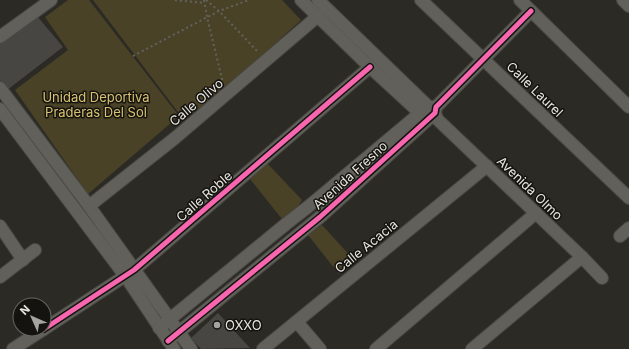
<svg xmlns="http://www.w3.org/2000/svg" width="629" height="349" viewBox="0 0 629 349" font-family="Inter,sans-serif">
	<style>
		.green { fill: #494227 }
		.building { fill: #474642 }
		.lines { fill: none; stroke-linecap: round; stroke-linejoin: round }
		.minor-casing { stroke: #494844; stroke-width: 14 }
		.path { stroke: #63625e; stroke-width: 2; stroke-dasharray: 2 3; stroke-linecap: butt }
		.minor { stroke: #61605b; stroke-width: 12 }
		.cycleway-casing { stroke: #15130f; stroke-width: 8 }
		.cycleway { stroke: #f766af; stroke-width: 5 }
		.poi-dot { fill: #a5a49e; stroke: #15130f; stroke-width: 1.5 }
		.labels { text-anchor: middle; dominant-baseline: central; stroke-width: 3; stroke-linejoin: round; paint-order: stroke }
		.street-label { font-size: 13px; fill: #e7e6df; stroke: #15130f }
		.park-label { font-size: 13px; fill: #d9c371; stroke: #15130f }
		.poi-label { font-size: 13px; fill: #e7e6df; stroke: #15130f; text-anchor: start }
	</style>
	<rect width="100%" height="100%" fill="#2b2a24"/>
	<g class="green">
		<polygon points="68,0 89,0 179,116 88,194 15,90 68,50 45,17"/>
		<polygon points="93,0 282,0 301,20 225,89 184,120"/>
		<polygon points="267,163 302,200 286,224 250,179"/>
		<polygon points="322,225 354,260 339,274 308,235"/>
	</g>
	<g class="building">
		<polygon points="37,16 63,47 7,90 0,80 0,42"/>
		<polygon points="218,313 250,348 201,349 191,338"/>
	</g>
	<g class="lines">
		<g class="minor-casing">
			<g id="minor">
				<polyline points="301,0 370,67 420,113 426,117"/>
				<polyline points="318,0 435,113 437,119 582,257 602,278"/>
				<polyline points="421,0 629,198"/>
				<polyline points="520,0 629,107"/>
				<polyline points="623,0 629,6"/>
				<polyline points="0,37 51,0"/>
				<polyline points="0,88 89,206 191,349"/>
				<polyline points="0,109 126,277 174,349"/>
				<polyline points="89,206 175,138 318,16"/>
				<polyline points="0,226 23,260"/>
				<polyline points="620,236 629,228"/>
				<polyline points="0,277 35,250"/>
				<polyline points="297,322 320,349"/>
				<polyline points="159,328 286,224 309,206 420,113 428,107 435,107"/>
				<polyline points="44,329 134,270 370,67"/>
				<polyline points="168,341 320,217 435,113 436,107 531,11"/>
				<polyline points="13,349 44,329"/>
				<polyline points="263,349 487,166"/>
				<polyline points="376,349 536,213"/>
				<polyline points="472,349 582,257"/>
			</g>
		</g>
		<g class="path">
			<polyline points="175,0 204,3"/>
			<polyline points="204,0 207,17 223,83"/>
			<polyline points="206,0 219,11 259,53"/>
			<polyline points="133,56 219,11 249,0"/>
		</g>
		<use href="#minor" class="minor"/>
		<g class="cycleway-casing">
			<g id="cycleway">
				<polyline points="44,329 134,270 370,67"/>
				<polyline points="168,341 320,217 435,113 436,107 531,11"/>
			</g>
		</g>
		<use href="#cycleway" class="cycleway"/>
	</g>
	<circle class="poi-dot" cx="217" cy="325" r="4"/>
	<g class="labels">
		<g class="street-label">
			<text transform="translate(535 89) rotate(44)">Calle Laurel</text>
			<text transform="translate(196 102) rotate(-40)">Calle Olivo</text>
			<text transform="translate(350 175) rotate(-42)">Avenida Fresno</text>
			<text transform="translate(530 188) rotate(44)">Avenida Olmo</text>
			<text transform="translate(204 196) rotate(-41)">Calle Roble</text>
			<text transform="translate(366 246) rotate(-39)">Calle Acacia</text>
		</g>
		<g class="park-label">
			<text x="96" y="97">Unidad Deportiva<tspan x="96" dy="15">Praderas Del Sol</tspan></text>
		</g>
		<g class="poi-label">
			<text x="225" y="325">OXXO</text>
		</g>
	</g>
	<g transform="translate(32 317) rotate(315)"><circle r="19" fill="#15130f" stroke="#696762"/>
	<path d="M0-3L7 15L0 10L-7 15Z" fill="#a5a49e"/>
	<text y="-6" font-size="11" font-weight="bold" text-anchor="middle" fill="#e7e6df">N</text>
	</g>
</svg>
